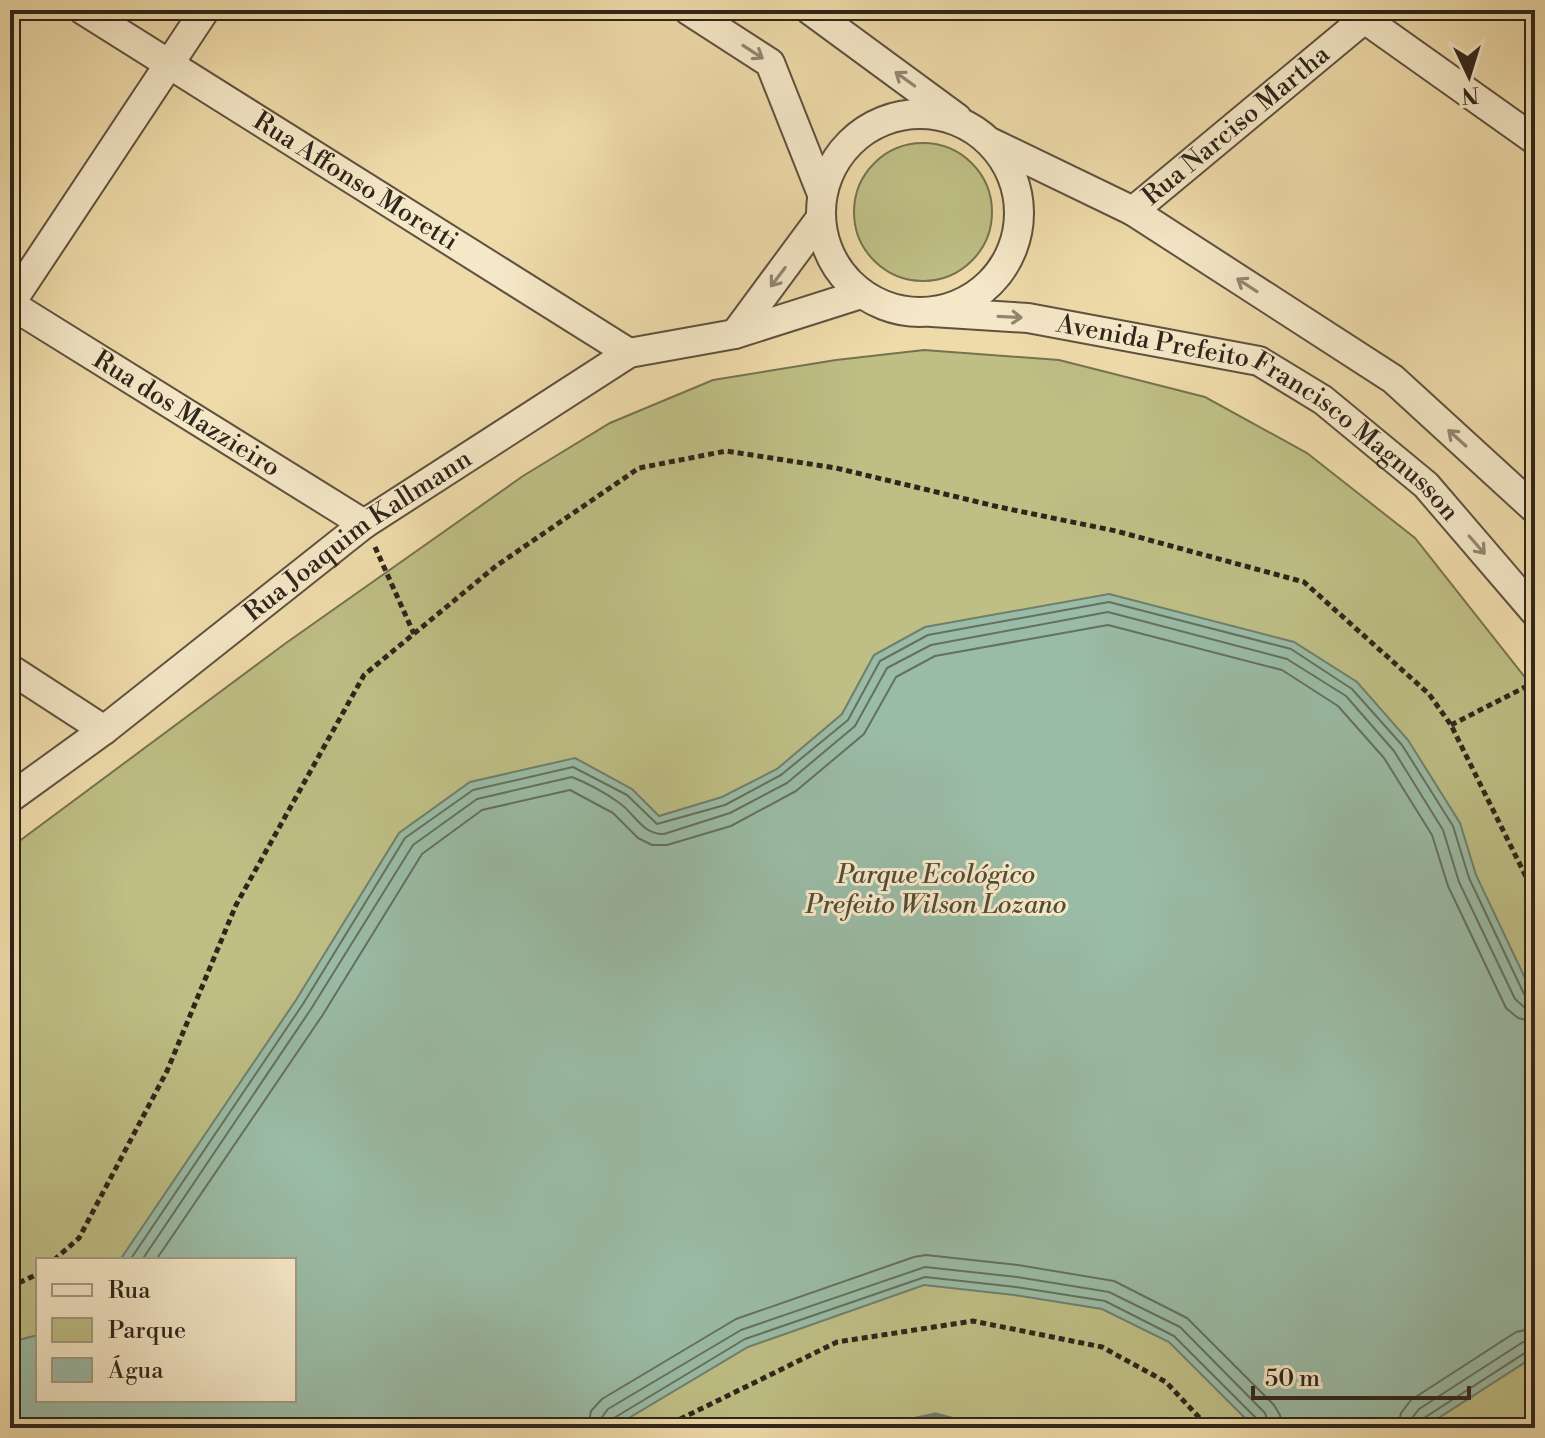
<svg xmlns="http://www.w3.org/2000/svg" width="1545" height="1438" viewBox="0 0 1545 1438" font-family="'Libre Bodoni',serif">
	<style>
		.green { fill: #bebe85; stroke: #767250; stroke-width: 2; fill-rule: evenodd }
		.water { fill: #9abba5; stroke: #6f7f6e; stroke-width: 2 }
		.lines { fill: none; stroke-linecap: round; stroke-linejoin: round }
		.shore { stroke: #647060; stroke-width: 2 }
		.stream { stroke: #6f7f6e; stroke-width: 9 }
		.minor-casing { stroke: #5e523f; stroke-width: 32 }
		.path { stroke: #2e251b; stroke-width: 5; stroke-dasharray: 6 4; stroke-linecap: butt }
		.minor { stroke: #f5e8c8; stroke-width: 28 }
		.oneway { stroke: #928672 }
		.labels { text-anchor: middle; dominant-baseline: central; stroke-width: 6; stroke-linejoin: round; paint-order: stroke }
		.street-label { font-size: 26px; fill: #2e251b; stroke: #f5e8c8 }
		.park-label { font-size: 26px; font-style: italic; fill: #524b36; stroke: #f5e8c8 }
	</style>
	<rect width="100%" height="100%" fill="#efdbaa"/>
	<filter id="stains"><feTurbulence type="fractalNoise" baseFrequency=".0025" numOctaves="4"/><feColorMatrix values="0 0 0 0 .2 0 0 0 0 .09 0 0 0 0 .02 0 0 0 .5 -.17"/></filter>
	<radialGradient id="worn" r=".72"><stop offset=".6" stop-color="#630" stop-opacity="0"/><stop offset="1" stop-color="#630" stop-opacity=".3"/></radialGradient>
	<g class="green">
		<circle cx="923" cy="212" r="69"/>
		<path d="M924,350l135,10 146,37 102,56 108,85 120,152v738h-1525v-580l276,-205 237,-167 87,-53 103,-43 123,-20zM38,1260h256v140h-256z"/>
	</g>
	<polygon class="water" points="1109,594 1294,642 1357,682 1408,740 1460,823 1476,875 1535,999 1535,1356 1423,1428 1255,1428 1169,1342 1102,1309 1014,1295 924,1285 748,1347 612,1428 10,1428 10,1342 38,1335 38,1400 294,1400 294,1260 120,1260 296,1000 399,833 470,782 575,758 632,789 659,816 722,797 777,769 842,714 874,655 925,627"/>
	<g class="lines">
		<g class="shore">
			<polyline points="130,1260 303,1004 405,838 473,790 573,767 627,795 657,824 725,805 781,775 848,720 880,661 928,635 1109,602 1291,649 1352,689 1402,745 1453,826 1469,878 1524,994 1535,999"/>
			<path d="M142,1260l169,-251 102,-164 64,-46 95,-22c15,6 32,15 46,25 16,10 24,33 46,32l66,-21 57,-30 68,-57 32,-58 44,-23 177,-33 179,47 59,37 48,55 49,79 16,52 56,117 9,8 11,3"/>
			<polyline points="156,1260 322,1016 422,854 482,810 570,790 613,813 638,838 652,845 667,845 731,826 796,791 864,734 896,677 935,656 1108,625 1282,670 1338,706 1384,758 1432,835 1448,886 1506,1008 1518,1018 1535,1022"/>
			<polyline points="588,1428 591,1411 602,1399 736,1319 914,1257 926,1255 1018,1265 1114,1281 1187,1318 1274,1405 1280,1415 1282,1428"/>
			<polyline points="600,1428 602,1417 608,1409 741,1330 925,1267 1017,1277 1109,1292 1180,1327 1265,1413 1270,1428"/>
			<polyline points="610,1428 614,1418 745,1339 925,1277 1016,1287 1105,1301 1174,1336 1257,1419 1260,1428"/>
			<polyline points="1398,1428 1401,1413 1411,1400 1516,1332 1535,1328"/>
			<polyline points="1410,1428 1412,1418 1419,1409 1523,1342 1535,1340"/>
			<polyline points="1420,1428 1424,1418 1528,1351 1535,1350"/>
		</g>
		<polyline class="stream" points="885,1428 936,1417 977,1428"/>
		<g class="minor-casing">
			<g id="minor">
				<path id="s1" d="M83,10l546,343"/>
				<polyline points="688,10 770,63 822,194"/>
				<polyline points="810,10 957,118"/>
				<polyline points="1352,10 1535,140"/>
				<circle cx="920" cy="213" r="99"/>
				<polyline points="992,143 1133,211 1393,379 1535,509"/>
				<path id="s2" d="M1133,211l242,-201"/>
				<path id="s3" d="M10,304l354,220"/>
				<polyline points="10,304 205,10"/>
				<path id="s4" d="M932,312l96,6 231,43 64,39 103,85 109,127"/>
				<polyline points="735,334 820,219"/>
				<polyline points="10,669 104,730"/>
				<path id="s5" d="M10,798l94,-68 260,-206 265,-171 106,-19 126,-40"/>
			</g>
		</g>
		<g class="path">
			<polyline points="375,547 414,634"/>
			<polyline points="1451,725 1535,682"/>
			<polyline points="54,1260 79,1238 167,1071 236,905 364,675 496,566 639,468 726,451 836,468 999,507 1116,531 1304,582 1429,694 1451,725 1535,895"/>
			<polyline points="10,1287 38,1274"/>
			<polyline points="662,1428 837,1342 973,1321 1102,1347 1166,1382 1209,1428"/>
			<polyline points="1525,1428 1535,1422"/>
		</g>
		<use href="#minor" class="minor"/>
	</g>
	<defs><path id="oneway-shaft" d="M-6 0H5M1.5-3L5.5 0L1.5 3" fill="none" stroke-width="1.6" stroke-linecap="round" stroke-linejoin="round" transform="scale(2)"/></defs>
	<g class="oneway">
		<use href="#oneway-shaft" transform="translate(753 52) rotate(33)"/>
		<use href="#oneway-shaft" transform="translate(905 79) rotate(-144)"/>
		<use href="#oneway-shaft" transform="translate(778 277) rotate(127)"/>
		<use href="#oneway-shaft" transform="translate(1247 285) rotate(-147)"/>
		<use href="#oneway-shaft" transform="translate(1010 317) rotate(3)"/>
		<use href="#oneway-shaft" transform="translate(1457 438) rotate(-138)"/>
		<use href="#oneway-shaft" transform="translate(1477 545) rotate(49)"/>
	</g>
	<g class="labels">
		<g class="street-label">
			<text stroke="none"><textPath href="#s2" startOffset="134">Rua Narciso Martha</textPath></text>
			<text stroke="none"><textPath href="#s1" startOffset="322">Rua Affonso Moretti</textPath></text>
			<text stroke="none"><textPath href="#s3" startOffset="208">Rua dos Mazzieiro</textPath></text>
			<text stroke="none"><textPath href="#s4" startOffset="354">Avenida Prefeito Francisco Magnusson</textPath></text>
			<text stroke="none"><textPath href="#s5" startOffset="436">Rua Joaquim Kallmann</textPath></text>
		</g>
		<g class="park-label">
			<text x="936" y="875">Parque Ecológico<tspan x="936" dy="30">Prefeito Wilson Lozano</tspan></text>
		</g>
	</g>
	<rect width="1545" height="1438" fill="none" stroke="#efdbaa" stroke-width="40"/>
	<rect x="12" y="12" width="1521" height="1414" fill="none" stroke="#2e251b" stroke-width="4"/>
	<rect x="20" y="20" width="1505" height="1398" fill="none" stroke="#2e251b" stroke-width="2"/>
	<rect x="36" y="1258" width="260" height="144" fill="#f5e8c8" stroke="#a59a83" stroke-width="2"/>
	<rect x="52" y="1284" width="40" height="12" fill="#f5e8c8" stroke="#a59a83" stroke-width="2"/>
	<text x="108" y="1298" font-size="24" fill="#2e251b">Rua</text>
	<rect x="52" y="1318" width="40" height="24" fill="#bebe85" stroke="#a59a83" stroke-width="2"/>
	<text x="108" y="1338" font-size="24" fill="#2e251b">Parque</text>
	<rect x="52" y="1358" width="40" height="24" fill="#9abba5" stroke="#a59a83" stroke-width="2"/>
	<text x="108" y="1378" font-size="24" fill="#2e251b">Água</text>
	<g transform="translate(1469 76) rotate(176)" stroke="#f5e8c8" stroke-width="6" paint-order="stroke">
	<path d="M0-6L14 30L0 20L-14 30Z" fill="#2e251b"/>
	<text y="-12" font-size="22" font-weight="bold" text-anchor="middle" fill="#2e251b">N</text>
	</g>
	<path d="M1253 1386v12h216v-12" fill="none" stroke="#2e251b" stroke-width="4"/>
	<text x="1265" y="1386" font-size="24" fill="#2e251b" stroke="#f5e8c8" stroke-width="6" paint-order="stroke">50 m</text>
	<rect width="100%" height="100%" filter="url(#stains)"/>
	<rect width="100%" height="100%" fill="url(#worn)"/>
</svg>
